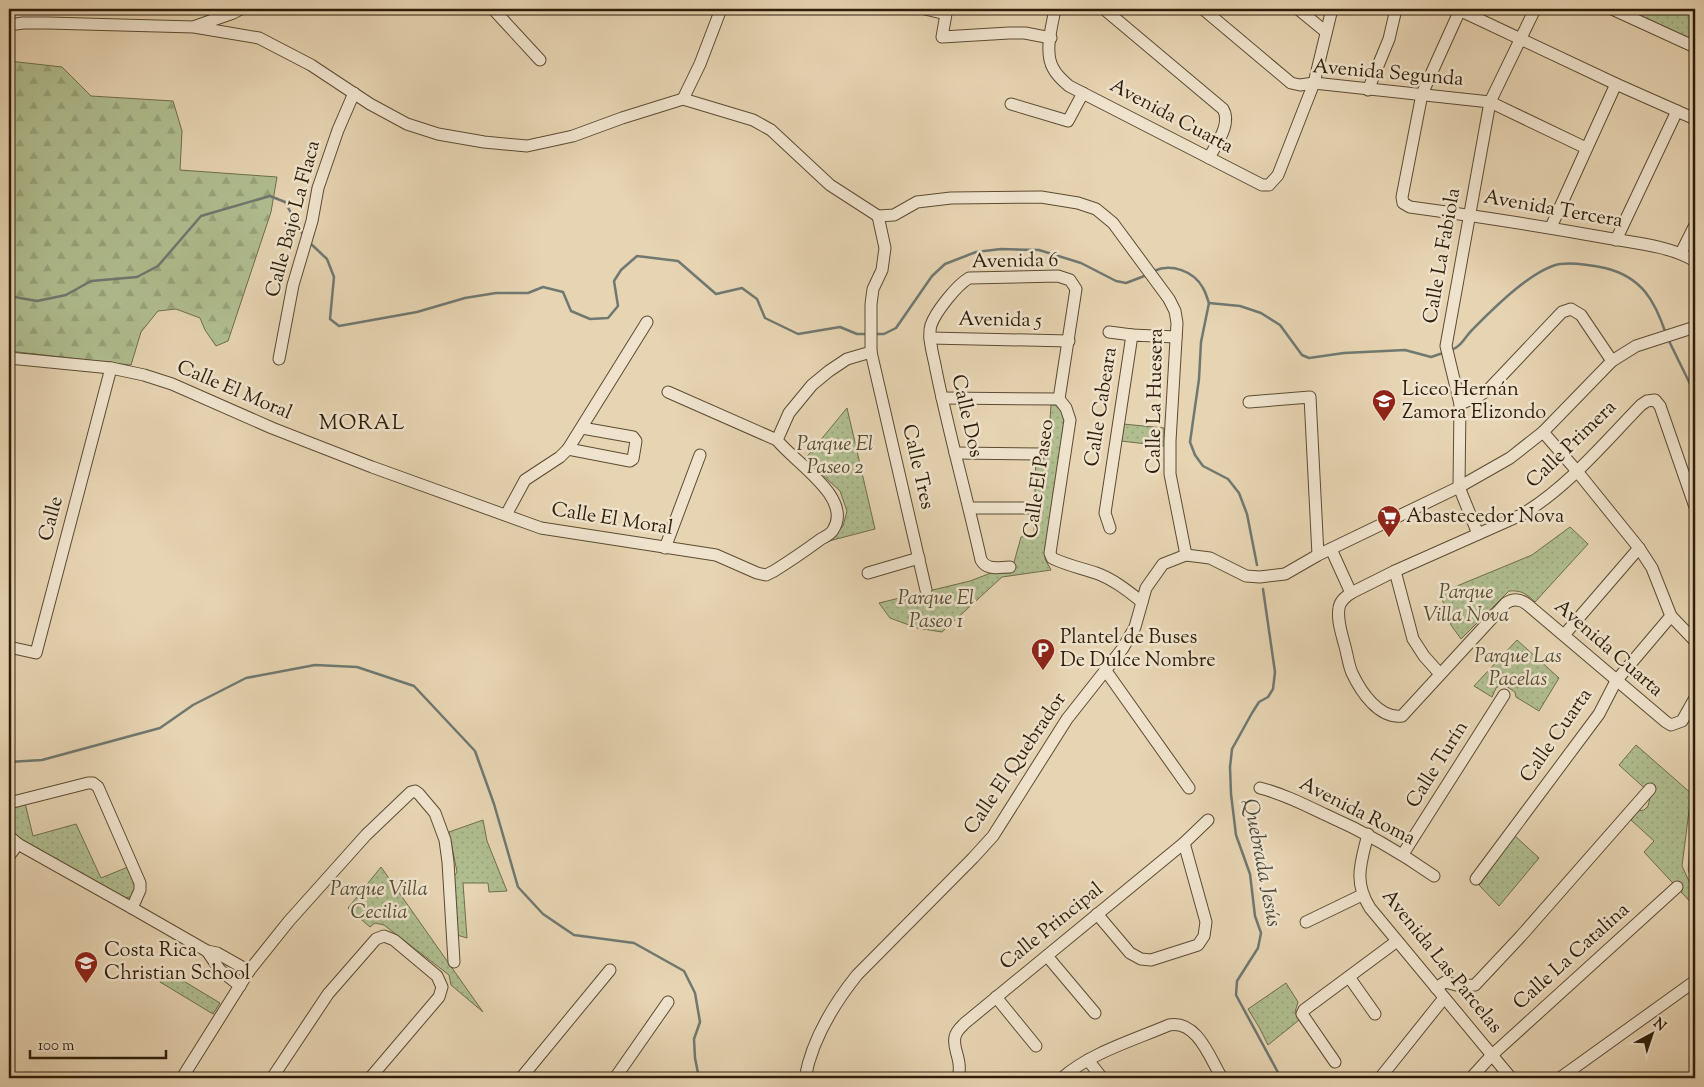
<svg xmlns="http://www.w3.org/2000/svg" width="1704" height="1087" viewBox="0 0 1704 1087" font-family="'Sorts Mill Goudy',serif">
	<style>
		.forest { fill: url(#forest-firs); stroke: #6e6e4c }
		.park { fill: url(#park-dots); stroke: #6e6e4c }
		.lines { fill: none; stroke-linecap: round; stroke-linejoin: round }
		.stream { stroke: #6f7871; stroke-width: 2.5 }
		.minor-casing { stroke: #5c4b32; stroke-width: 13 }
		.minor { stroke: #efe3cd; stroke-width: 11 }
		.labels { text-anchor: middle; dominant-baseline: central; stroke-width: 5; stroke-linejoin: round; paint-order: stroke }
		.street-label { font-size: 20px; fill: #2d1d08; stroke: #efe3cd }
		.poi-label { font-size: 20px; fill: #2d1d08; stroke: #efe3cd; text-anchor: start }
		.park-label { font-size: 20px; font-style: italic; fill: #544d31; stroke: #efe3cd }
		.neighbourhood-label { font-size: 21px; letter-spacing: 1px; fill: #2d1d08; stroke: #efe3cd }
		.water-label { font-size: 21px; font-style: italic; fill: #4e4b3d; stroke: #efe3cd }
	</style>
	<defs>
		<pattern id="forest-firs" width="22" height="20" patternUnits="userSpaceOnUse" patternTransform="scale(1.25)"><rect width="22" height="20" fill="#b0be90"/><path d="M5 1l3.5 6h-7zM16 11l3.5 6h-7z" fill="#98a37b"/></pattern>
		<pattern id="park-dots" width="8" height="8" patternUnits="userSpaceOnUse" patternTransform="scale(1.25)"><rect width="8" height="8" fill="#b0be90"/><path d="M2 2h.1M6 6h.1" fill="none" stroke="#98a37b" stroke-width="1.8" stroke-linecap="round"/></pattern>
	</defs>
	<rect width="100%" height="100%" fill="#e7d4b2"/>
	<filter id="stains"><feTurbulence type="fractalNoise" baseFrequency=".004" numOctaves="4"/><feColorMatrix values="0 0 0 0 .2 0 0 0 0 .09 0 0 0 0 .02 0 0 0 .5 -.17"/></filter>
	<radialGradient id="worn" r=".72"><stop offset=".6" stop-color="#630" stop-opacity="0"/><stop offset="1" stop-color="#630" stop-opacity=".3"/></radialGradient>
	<polygon class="forest" points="9,61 62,67 91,96 173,101 182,131 180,170 277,177 271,212 228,341 216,346 205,330 200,318 176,309 158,311 141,332 131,365 9,351"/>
	<g class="park">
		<polygon points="1636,9 1695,9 1695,43 1633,13"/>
		<polygon points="1051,405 1058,405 1065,416 1045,559 1051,570 1002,577 942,632 917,628 890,618 879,603 970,581 991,573 1011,573 1021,537 1034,535 1036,450 1048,450"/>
		<polygon points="847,408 875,529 829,541 843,526 847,511 840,491 805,459"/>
		<polygon points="1123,424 1164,428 1164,446 1121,441"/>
		<path d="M1570,527l18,17 -53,58c-8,-8 -14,-12 -26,-11l-48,48 -10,-14 -11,-32 92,-38z"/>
		<polygon points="1517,640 1559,678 1539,711 1516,697 1515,692 1503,684 1496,688 1492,697 1474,686"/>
		<polygon points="1636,745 1693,795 1690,803 1682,866 1695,894 1695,907 1644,852 1654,841 1631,820 1638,811 1644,810 1648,806 1651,794 1619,765"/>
		<path d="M25,803l8,33 43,-12 25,54 27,-11 8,18c-2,8 -3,13 -12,13l-99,-54 -16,-13v-24z"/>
		<polygon points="483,820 487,841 507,891 489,892 488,883 463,883 467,938 457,935 453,878 457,872 449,832"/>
		<polygon points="1514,835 1539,858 1499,906 1479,885"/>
		<polygon points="381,867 483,1012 451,985 449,975 384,925 375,923 370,927 348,908"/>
		<polygon points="167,971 220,1003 213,1014 160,982"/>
		<polygon points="1286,983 1298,1002 1295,1012 1299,1020 1268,1045 1259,1027 1248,1009"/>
	</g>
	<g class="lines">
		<g class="stream">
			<polyline points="310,243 327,259 334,277 330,319 339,326 417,312 465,298 496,293 528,293 543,287 563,292 571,311 590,319 608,318 618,306 614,281 621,270 637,256 678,261 716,294 742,288 757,299 765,318 798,334 840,327 857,334 867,334"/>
			<path d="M1154,271c17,-8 40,0 49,17 3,5 4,10 6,15"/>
			<polyline points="9,296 37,301 66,295 91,281 137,277 158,266 201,216 270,196 285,202 303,235"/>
			<polyline points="1209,303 1240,306 1261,313 1280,325 1302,355 1309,358 1344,353 1405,350 1431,357 1443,353"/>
			<polyline points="1209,303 1201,342 1199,379 1190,442 1195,455 1203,466 1228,479 1239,493 1247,514 1257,565"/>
			<polyline points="875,334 884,334 896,328 932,276 945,264 976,252 1001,249 1039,250 1081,263 1116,281 1126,283 1147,275"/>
			<polyline points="1668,339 1695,394"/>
			<path d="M1451,350c10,-3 14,-13 21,-20 20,-20 60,-61 88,-66 14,-2 31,1 45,4 37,9 50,33 61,66"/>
			<polyline points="1263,589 1275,672 1273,689 1268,697 1259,702 1252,713 1232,749 1230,767 1231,794 1236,835 1250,874 1255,916 1261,933 1258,948 1237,981 1236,995 1281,1078"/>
			<polyline points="9,762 42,760 160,728 193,705 246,678 315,665 357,667 414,686 475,751 494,804 518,887 543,914 574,935 634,943 684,971 695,993 700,1022 694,1039 695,1058 699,1078"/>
			<polyline points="1695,817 1691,828 1689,870 1695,887"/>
		</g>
		<g class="minor-casing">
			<g id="minor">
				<polyline points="493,9 540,60"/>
				<polyline points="925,9 946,14 942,37 1009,33 1025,33 1051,38"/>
				<path d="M1055,9c-3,17 -11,43 -2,59 4,8 10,13 16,18l193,99h7l9,-10 36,-92 18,-74"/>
				<path d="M1104,9l119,100c9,15 -7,35 -14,49"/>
				<polyline points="1203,9 1291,83 1300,85 1314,83 1490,102 1586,148"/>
				<polyline points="1298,9 1326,32"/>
				<polyline points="1457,9 1616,84 1695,119"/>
				<polyline points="1612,9 1695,47"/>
				<path d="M1460,10l-38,84 -20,103 1,6 7,4c66,9 131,19 197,31 29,5 63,8 88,23"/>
				<polyline points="9,25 23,23 48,23 194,27 259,38 311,65 370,104 407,124 438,134 484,142 527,146 573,136 622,118 683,99 753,120 771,130 830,185 878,216 894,215 917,202 951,198 1041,197 1078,203 1096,209 1113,223 1169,299 1175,311 1177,323 1170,441 1170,474 1186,555"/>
				<polyline points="196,26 233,13 241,9"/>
				<polyline points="1368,90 1389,39 1396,9"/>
				<polyline points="683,99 700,64 721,9"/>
				<polyline points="1011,104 1068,121 1083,93"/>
				<polyline points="1551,227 1616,84"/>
				<polyline points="1616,240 1677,111"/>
				<polyline points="1681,253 1695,225"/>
				<polyline points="1109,332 1132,335"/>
				<polyline points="930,338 1069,341"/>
				<polyline points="871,352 926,590"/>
				<path d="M9,358l102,10 33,7 28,9 100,44 100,39 169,61 175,27 41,18 9,2 8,-4c16,-10 32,-21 47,-32 4,-2 10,-5 12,-9 21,-32 -39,-68 -56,-90l12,-27 23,-28 17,-14 18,-12 24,-7v-48l2,-15 9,-19 3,-22 -7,-32"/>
				<polyline points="279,359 293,285 312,221 318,188 338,130 354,93"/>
				<polyline points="668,392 777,440"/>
				<polyline points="942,398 1059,399"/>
				<polyline points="1249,402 1310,397 1318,555"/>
				<polyline points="1460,404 1479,396 1489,389 1562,312 1571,309 1581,315 1612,361"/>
				<polyline points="1543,432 1576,470 1639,548 1652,568 1671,616 1695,641"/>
				<polyline points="568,449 630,461 633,459 636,441 633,437 582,428"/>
				<polyline points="955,453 1039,454"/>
				<polyline points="969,508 1029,508"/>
				<polyline points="506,515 525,480 560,457 568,449 647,322"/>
				<polyline points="1110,528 1105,513 1132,335 1176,337"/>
				<polyline points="1478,534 1459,487 1460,404 1446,346 1490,102 1535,9"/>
				<polyline points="665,548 700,455"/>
				<path d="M1331,549l20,44c-6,4 -11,8 -12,15 -2,12 2,23 5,35 3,9 4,21 8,30 9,19 27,46 50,43l104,-113c8,-5 15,-4 22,2l138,117 5,3 11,-4 13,-23"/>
				<path d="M1010,567c-11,0 -23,4 -29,-7 -14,-63 -32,-126 -45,-190 -2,-13 -9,-32 -5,-45 5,-14 26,-40 38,-47l89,-2 12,4 6,9 -17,110 7,9 4,12 -20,133 2,5c14,7 29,10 44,15 17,6 32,18 46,29"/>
				<polyline points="1395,571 1413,639 1424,656 1440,674"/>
				<polyline points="868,573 919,558"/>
				<path d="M1351,593l44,-22 126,-56c46,-27 83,-72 120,-110l6,-4 8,-1 5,6 35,101"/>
				<polyline points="1564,635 1639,548"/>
				<polyline points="9,647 36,653 111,368"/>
				<polyline points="1106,671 1189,788"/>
				<path d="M1260,788c23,6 43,16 64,26 41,18 73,36 110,62"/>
				<polyline points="9,803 88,783 93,783 98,787 140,883 140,890 132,908 207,951 217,953 249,971"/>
				<path d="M1368,834c-7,29 -15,47 2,74l141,170"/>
				<polyline points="9,836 18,844 132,908"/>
				<polyline points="1403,854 1504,695"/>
				<polyline points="9,856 18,844"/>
				<polyline points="1476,879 1599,714 1616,681 1671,616"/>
				<polyline points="1097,914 1130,953 1141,959 1151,960 1198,945 1204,936 1206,922 1184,843"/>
				<polyline points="1306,922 1362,895"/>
				<polyline points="207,951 220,970 240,986"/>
				<polyline points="1047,956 1095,1013"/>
				<polyline points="1349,977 1375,1014"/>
				<polyline points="1436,988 1445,982 1460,986 1475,985 1521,936 1650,789"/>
				<polyline points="996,997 1036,1046"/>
				<polyline points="1088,1060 1102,1078"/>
				<polyline points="1335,1062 1302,1014 1304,1010 1397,941"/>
				<polyline points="182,1078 249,971 289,921 366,835 411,792 415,791 419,794 435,813 445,840 448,862 454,962"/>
				<polyline points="272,1078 328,994 376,939 384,936 394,940 437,976 442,987 439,997 370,1078"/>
				<polyline points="521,1078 610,970"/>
				<polyline points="615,1078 668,1002"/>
				<path d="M805,1078c7,-38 28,-73 52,-103l116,-117 20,-22 74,-117 56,-71 12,-21 11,-39 17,-24 23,-9 24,3 36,18 14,1 25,-3 33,-19 141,-68 51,-29 33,-26 69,-71 24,-15 59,-19"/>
				<path d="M958,1078c5,-18 -6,-29 -3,-41 1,-6 6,-10 10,-14l219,-180 24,-23"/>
				<path d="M1062,1078c28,-25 72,-38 107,-53 29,-5 41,34 53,53"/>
				<polyline points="1380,1078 1444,998"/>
				<polyline points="1471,1078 1492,1055 1677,887"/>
				<polyline points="1560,1078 1695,981"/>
			</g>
		</g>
		<use href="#minor" class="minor"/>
	</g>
	<defs>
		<g id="school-pin" transform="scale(1.25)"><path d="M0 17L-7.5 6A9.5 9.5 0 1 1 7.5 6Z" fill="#8f2418" stroke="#efe3cd"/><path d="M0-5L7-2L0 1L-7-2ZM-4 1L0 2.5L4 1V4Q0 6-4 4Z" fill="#fff"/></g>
		<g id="supermarket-pin" transform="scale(1.25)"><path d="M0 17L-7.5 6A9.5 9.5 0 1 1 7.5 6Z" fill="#8f2418" stroke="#efe3cd"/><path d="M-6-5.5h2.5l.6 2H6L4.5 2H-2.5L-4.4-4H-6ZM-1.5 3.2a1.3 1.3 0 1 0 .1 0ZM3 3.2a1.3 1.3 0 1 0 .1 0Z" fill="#fff"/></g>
		<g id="parking-pin" transform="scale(1.25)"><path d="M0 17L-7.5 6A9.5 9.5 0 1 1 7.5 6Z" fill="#8f2418" stroke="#efe3cd"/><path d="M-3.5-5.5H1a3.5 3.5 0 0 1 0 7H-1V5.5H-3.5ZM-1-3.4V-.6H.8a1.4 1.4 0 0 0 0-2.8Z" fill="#fff"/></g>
	</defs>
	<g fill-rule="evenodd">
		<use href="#school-pin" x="1384" y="401"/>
		<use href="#supermarket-pin" x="1389" y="517"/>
		<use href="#parking-pin" x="1043" y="650"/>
		<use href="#school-pin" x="86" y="963"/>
	</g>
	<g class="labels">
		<g class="street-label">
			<text transform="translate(1388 74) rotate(5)">Avenida Segunda</text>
			<text transform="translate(1171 117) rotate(28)">Avenida Cuarta</text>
			<text transform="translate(1553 210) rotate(10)">Avenida Tercera</text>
			<text transform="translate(294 219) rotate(-75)">Calle Bajo La Flaca</text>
			<text transform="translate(1443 256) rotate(-80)">Calle La Fabiola</text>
			<text transform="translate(1015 262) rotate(-1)">Avenida 6</text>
			<text transform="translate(1000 321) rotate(1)">Avenida 5</text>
			<text transform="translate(234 391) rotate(23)">Calle El Moral</text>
			<text transform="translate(1156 401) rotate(-89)">Calle La Huesera</text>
			<text transform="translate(1102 407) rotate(-81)">Calle Cabeara</text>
			<text transform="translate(966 416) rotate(77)">Calle Dos</text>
			<text transform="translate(1572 445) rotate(-44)">Calle Primera</text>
			<text transform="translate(917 467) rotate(77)">Calle Tres</text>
			<text transform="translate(1040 479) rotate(-82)">Calle El Paseo</text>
			<text transform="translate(52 519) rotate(-75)">Calle</text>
			<text transform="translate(612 520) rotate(9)">Calle El Moral</text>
			<text transform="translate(1608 649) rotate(41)">Avenida Cuarta</text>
			<text transform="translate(1557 736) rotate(-55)">Calle Cuarta</text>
			<text transform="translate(1016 764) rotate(-56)">Calle El Quebrador</text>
			<text transform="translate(1438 765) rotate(-58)">Calle Turín</text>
			<text transform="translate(1357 812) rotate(27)">Avenida Roma</text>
			<text transform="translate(1052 927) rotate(-39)">Calle Principal</text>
			<text transform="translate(1572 957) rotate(-42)">Calle La Catalina</text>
			<text transform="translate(1441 962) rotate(51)">Avenida Las Parcelas</text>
		</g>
		<g class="poi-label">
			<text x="1402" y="390">Liceo Hernán<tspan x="1402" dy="23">Zamora Elizondo</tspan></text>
			<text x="1406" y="517">Abastecedor Nova</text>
			<text x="1060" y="638">Plantel de Buses<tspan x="1060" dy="23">De Dulce Nombre</tspan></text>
			<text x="104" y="951">Costa Rica<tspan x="104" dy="23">Christian School</tspan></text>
		</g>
		<g class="park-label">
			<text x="835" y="445">Parque El<tspan x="835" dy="23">Paseo 2</tspan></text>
			<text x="1466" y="593">Parque<tspan x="1466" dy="23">Villa Nova</tspan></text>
			<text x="936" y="599">Parque El<tspan x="936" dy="23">Paseo 1</tspan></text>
			<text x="1518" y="657">Parque Las<tspan x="1518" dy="23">Pacelas</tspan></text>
			<text x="379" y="890">Parque Villa<tspan x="379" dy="23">Cecilia</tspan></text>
		</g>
		<g class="neighbourhood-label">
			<text x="362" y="424">MORAL</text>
		</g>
		<g class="water-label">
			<text transform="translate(1261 863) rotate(79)">Quebrada Jesús</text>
		</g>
	</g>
	<rect width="1704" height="1087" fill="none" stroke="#e7d4b2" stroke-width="30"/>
	<rect x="10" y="10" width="1684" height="1067" fill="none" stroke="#2d1d08" stroke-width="2.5"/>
	<rect x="15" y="15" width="1674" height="1057" fill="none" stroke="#2d1d08"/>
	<g transform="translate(1652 1034) rotate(40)" stroke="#efe3cd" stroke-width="4" paint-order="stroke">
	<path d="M0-4L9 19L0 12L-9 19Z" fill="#2d1d08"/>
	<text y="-8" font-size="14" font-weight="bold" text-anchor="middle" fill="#2d1d08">N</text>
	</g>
	<path d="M30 1050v8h136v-8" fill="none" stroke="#2d1d08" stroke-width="2.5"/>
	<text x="38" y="1050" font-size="15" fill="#2d1d08" stroke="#efe3cd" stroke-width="4" paint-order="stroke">100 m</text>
	<rect width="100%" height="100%" filter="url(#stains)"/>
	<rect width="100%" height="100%" fill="url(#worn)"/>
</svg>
